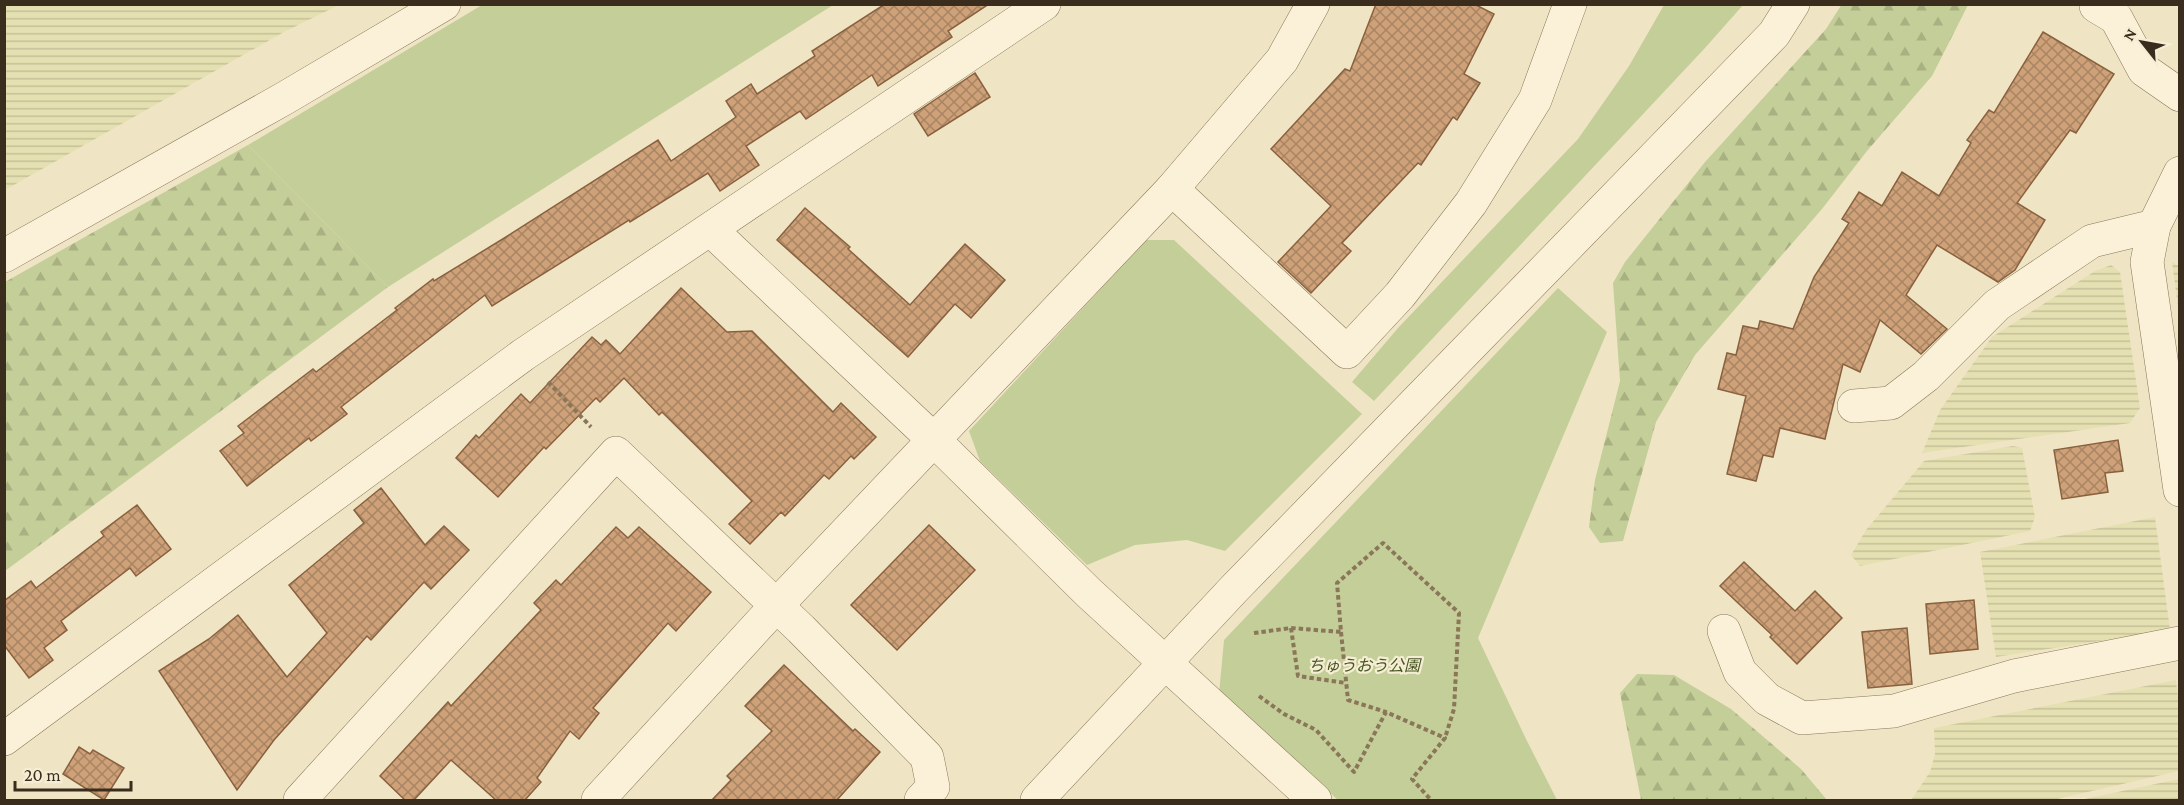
<svg xmlns="http://www.w3.org/2000/svg" width="2184" height="805" viewBox="0 0 2184 805" font-family="'Crimson Pro','Noto Sans JP',serif">
	<style>
		.farmland { fill: url(#farmland-rules) }
		.green { fill: #c4ce98 }
		.forest { fill: url(#forest-firs) }
		.building { fill: url(#building-cross-hatch); stroke: #8a613f; stroke-width: 1.5 }
		.lines { fill: none; stroke-linecap: round; stroke-linejoin: round }
		.minor-casing { stroke: #8a775a; stroke-width: 34 }
		.path { stroke: #8a775a; stroke-width: 4; stroke-dasharray: 4.5 3; stroke-linecap: butt }
		.minor { stroke: #faf1d8; stroke-width: 33 }
		.labels { text-anchor: middle; dominant-baseline: central; stroke-width: 4.5; stroke-linejoin: round; paint-order: stroke }
		.park-label { font-size: 16px; font-style: italic; fill: #475724; stroke: #f6eed4 }
	</style>
	<defs>
		<pattern id="farmland-rules" width="6" height="5" patternUnits="userSpaceOnUse" patternTransform="scale(1.5)"><rect width="6" height="5" fill="#e5e0b1"/><path d="M0 2.5h6" fill="none" stroke="#c5c098"/></pattern>
		<pattern id="forest-firs" width="22" height="20" patternUnits="userSpaceOnUse" patternTransform="scale(1.5)"><rect width="22" height="20" fill="#c4ce98"/><path d="M5 1l3.5 6h-7zM16 11l3.5 6h-7z" fill="#a9b183"/></pattern>
		<pattern id="building-cross-hatch" width="8" height="8" patternUnits="userSpaceOnUse" patternTransform="scale(1.5)"><rect width="8" height="8" fill="#cea179"/><path d="M0 0l8 8M0 8l8-8" fill="none" stroke="#a88463"/></pattern>
	</defs>
	<rect width="100%" height="100%" fill="#efe5c4"/>
	<g class="farmland">
		<polygon points="5,4 339,4 339,5 284,32 5,190"/>
		<polygon points="2172,262 2179,266 2179,314"/>
		<polygon points="2111,265 2120,272 2140,408 2130,423 1922,453 1940,410 1992,337 2095,271"/>
		<polygon points="2013,446 2022,448 2035,517 2030,531 1860,566 1851,555 1866,530 1924,461"/>
		<polygon points="2155,517 2170,630 1996,657 1980,552"/>
		<polygon points="2176,680 2180,715 2179,771 2053,800 1911,800 1930,772 1935,754 1934,728"/>
		<polygon points="2179,779 2179,800 2080,800"/>
	</g>
	<g class="green">
		<polygon points="482,5 833,5 388,287 248,145"/>
		<polygon points="1664,5 1743,5 1705,48 1374,401 1352,382 1398,328 1578,139 1629,66"/>
		<polygon points="1146,240 1174,240 1362,414 1225,551 1187,540 1135,545 1087,565 980,461 969,431"/>
		<polygon points="1558,288 1607,332 1478,638 1526,739 1557,800 1338,800 1219,694 1224,640"/>
	</g>
	<g class="forest">
		<polygon points="1842,4 1968,5 1932,76 1867,151 1822,209 1695,355 1656,422 1623,541 1600,543 1589,527 1595,480 1620,381 1613,283 1625,262 1705,162 1826,29"/>
		<polygon points="248,145 388,287 5,571 5,282"/>
		<polygon points="1637,674 1674,675 1731,709 1801,769 1827,800 1641,800 1620,693"/>
	</g>
	<g class="building">
		<polygon points="885,4 989,4 948,31 952,37 878,86 872,75 806,119 800,111 746,146 759,165 720,191 708,173 630,222 629,220 492,306 485,295 341,407 347,414 311,441 309,438 247,486 220,451 244,433 238,426 313,369 316,372 397,310 395,308 433,279 434,281 506,237 658,140 671,161 736,117 726,101 751,84 757,94 815,56 812,51"/>
		<polygon points="1376,4 1474,4 1494,14 1464,74 1480,83 1457,120 1453,117 1421,165 1418,163 1342,243 1351,251 1311,293 1278,262 1331,206 1271,149 1345,69 1350,71"/>
		<polygon points="2043,32 2114,74 2076,133 2070,130 2017,203 2045,220 2015,270 1998,282 1937,245 1906,295 1947,329 1921,354 1880,320 1860,372 1843,364 1825,439 1780,428 1773,457 1763,455 1756,481 1727,474 1746,396 1718,389 1727,353 1736,355 1743,326 1758,329 1760,321 1793,329 1814,277 1849,223 1842,219 1859,192 1882,206 1902,172 1939,196 1971,143 1967,140 1989,110 1994,113"/>
		<polygon points="975,73 990,97 928,136 914,114"/>
		<polygon points="805,208 850,247 848,249 910,305 965,244 1005,280 971,318 955,304 908,357 777,240"/>
		<polygon points="681,288 727,332 752,331 833,412 841,403 876,437 854,459 851,456 829,479 824,475 785,516 781,512 750,544 729,524 752,501 662,412 659,415 624,378 600,402 596,398 546,449 544,447 498,497 456,458 476,435 479,438 521,394 530,403 592,337 601,345 606,340 620,354"/>
		<polygon points="2118,440 2123,471 2105,473 2108,492 2062,499 2054,450"/>
		<polygon points="381,488 425,545 444,526 469,550 431,589 424,582 371,640 367,636 274,740 237,790 159,671 209,639 238,615 287,677 327,633 289,585 364,523 354,510"/>
		<polygon points="137,505 171,549 136,576 130,568 61,621 67,630 44,648 53,660 29,678 4,645 4,601 31,581 36,588 104,536 101,532"/>
		<polygon points="929,525 975,570 897,650 851,605"/>
		<polygon points="616,527 628,538 639,527 711,592 676,631 668,623 593,708 599,713 579,739 570,731 537,778 541,782 524,801 497,801 451,760 413,801 406,801 380,776 448,702 451,706 541,610 534,603 556,580 561,585"/>
		<polygon points="1744,562 1795,611 1815,591 1842,618 1797,664 1770,637 1772,635 1720,586"/>
		<polygon points="1974,600 1978,649 1930,654 1926,604"/>
		<polygon points="1907,628 1912,684 1868,688 1862,632"/>
		<polygon points="784,665 853,731 855,729 880,752 836,801 711,801 731,780 727,776 772,731 745,706"/>
		<polygon points="79,747 90,754 93,750 124,768 104,800 63,774"/>
	</g>
	<g class="lines">
		<g class="minor-casing">
			<g id="minor">
				<polyline points="2096,6 2116,18 2144,70 2180,95"/>
				<polyline points="2180,173 2154,226 2147,262 2180,490"/>
				<polyline points="1172,189 1347,352 1400,295 1471,203 1535,100 1570,4"/>
				<polyline points="711,230 934,440 1089,593 1315,800"/>
				<polyline points="4,256 285,98 444,4"/>
				<polyline points="1854,406 1891,403 1926,376 1997,305 2092,241 2154,226"/>
				<polyline points="1724,631 1740,672 1767,699 1802,718 1894,711 2014,676 2180,643"/>
				<polyline points="4,739 523,355 1044,4"/>
				<polyline points="300,800 616,453 801,629 927,757 933,787 921,800"/>
				<polyline points="598,800 775,607 1172,189 1282,60 1313,4"/>
				<polyline points="1037,800 1233,590 1774,34 1793,4"/>
			</g>
		</g>
		<g class="path">
			<polyline points="548,382 591,427"/>
			<polyline points="1291,628 1298,676 1346,683"/>
			<polyline points="1341,632 1348,700 1386,712"/>
			<polyline points="1254,633 1291,628 1341,632 1337,583 1383,543 1459,613 1454,709 1445,738"/>
			<polyline points="1259,696 1284,714 1316,730 1354,772 1386,712 1445,738 1412,779 1431,800"/>
		</g>
		<use href="#minor" class="minor"/>
	</g>
	<g class="labels">
		<g class="park-label">
			<text x="1364" y="665">ちゅうおう公園</text>
		</g>
	</g>
	<rect width="2184" height="805" fill="none" stroke="#3a2d1e" stroke-width="12"/>
	<g transform="translate(2142 42) rotate(301)" stroke="#f6eed4" stroke-width="4.5" paint-order="stroke">
	<path d="M0-4.5L10 22L0 15L-10 22Z" fill="#3a2d1e"/>
	<text y="-9" font-size="16" font-weight="bold" text-anchor="middle" fill="#3a2d1e">N</text>
	</g>
	<path d="M15 781v9h116v-9" fill="none" stroke="#3a2d1e" stroke-width="3"/>
	<text x="24" y="781" font-size="18" fill="#3a2d1e" stroke="#f6eed4" stroke-width="4.5" paint-order="stroke">20 m</text>
</svg>
